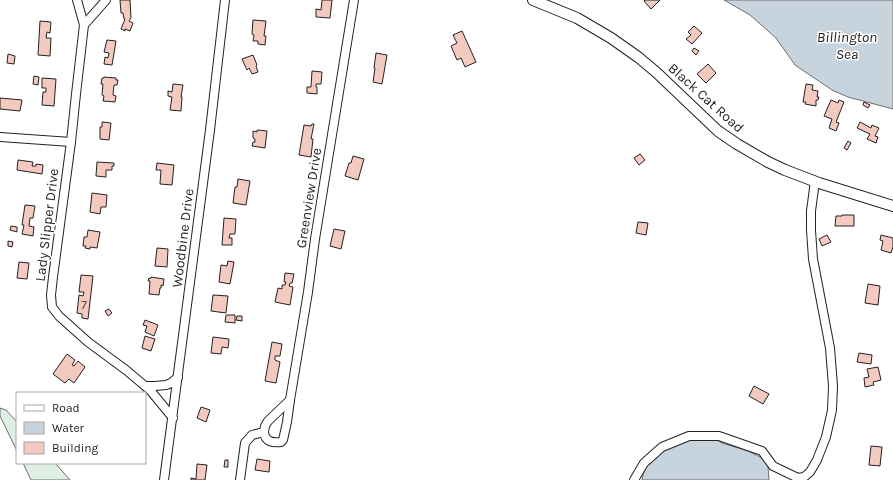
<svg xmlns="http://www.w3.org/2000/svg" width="893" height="480" viewBox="0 0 893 480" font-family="Karla,sans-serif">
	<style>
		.green { fill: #e0efe3; stroke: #6f6f6f }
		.water { fill: #c7d3dd; stroke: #6f6f6f }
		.building { fill: #f3c9c0; stroke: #222 }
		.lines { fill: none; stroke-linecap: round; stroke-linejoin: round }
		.minor-casing { stroke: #222; stroke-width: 10 }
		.tertiary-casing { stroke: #222; stroke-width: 12 }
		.minor { stroke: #fff; stroke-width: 8 }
		.tertiary { stroke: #fff; stroke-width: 10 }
		.labels { text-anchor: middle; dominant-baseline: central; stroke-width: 3; stroke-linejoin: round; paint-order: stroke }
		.number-label { font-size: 12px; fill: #564c4a }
		.street-label { font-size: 14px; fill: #222; stroke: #fff }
		.water-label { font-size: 15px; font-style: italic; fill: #222; stroke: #fff }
	</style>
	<rect width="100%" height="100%" fill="#fff"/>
	<g class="green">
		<polygon points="0,408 6,410 17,422 17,451 0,416"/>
		<polygon points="23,463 55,463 70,480 31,480"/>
	</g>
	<g class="water">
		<polygon points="724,0 893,0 893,109 848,97 832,90 795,65 776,38 750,15"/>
		<path d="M695,439h20l7,4 26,8 16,8 4,7 1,14h-127c1,-6 2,-9 5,-15 10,-18 29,-23 48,-26z"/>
	</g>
	<g class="building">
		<polygon points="120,0 130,0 131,18 129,21 133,23 130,31 125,29 125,31 121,29 125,19 124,19 123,13 121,13"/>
		<polygon points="322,0 332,0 330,18 316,17 316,9 321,10"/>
		<polygon points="645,0 660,0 651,9 644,1"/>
		<polygon points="253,20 266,21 264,36 266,36 265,45 258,44 258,41 253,41 254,35 252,34"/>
		<polygon points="40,21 51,22 50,33 47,32 46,38 51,38 50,56 38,55"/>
		<polygon points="694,26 702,33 692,44 686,39 691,35 688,32"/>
		<polygon points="462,31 476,62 465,67 461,58 457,60 451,46 457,43 453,35"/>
		<polygon points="107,40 116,41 112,65 104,64 105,57 108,58 109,53 104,52"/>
		<polygon points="694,48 699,51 696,55 692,51"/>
		<polygon points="376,53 387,55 382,84 373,82 375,68 374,68"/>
		<polygon points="8,54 15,56 14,64 7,63"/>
		<polygon points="253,55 257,65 256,66 258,72 252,74 249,68 247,70 242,59"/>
		<polygon points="708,64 716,73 706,83 697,74"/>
		<polygon points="312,71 322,72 321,84 316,84 316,87 317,87 317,94 307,93 307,87 311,87"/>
		<polygon points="34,76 39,77 38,85 33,84"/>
		<polygon points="104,77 116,78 116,80 118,80 117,85 114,85 113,95 116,96 115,102 103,101 104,96 102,95 103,84 101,84 102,78 104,78"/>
		<polygon points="42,78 56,79 54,106 42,105 43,92 46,92 46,88 42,88"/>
		<polygon points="173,84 183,85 181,97 182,97 181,111 170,110 172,97 168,96 168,91 172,92"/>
		<polygon points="806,84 813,85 812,90 818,91 817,97 819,97 818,100 816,100 816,106 805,104 806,102 803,102"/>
		<polygon points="0,98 22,100 20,111 0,109"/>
		<polygon points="831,100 838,103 839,100 844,102 836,122 839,123 836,131 829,128 832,119 824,116"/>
		<polygon points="864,102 870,105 868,108 863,105"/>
		<polygon points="102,122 111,123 109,140 100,139 100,127 102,127"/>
		<polygon points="860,122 871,128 872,125 879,128 875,136 878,137 876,143 867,139 870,134 857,128"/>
		<polygon points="312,124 314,124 311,139 313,139 311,157 299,155 304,125 311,126"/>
		<polygon points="257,130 267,131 265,148 252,146 253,142 255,142 255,139 253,138 253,131 257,132"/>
		<polygon points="848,141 851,143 847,150 844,148"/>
		<polygon points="640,154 645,160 639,165 634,158"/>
		<polygon points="353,156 364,159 358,180 345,176 349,163 351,163"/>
		<polygon points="18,160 33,162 32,166 36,166 36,164 43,165 42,174 17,170"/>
		<polygon points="97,162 114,163 114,166 112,166 112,170 106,170 106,177 96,176"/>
		<polygon points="157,163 174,165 172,185 160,184 161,170 156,170"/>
		<polygon points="238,179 250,181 246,205 233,203 235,187 237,187"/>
		<polygon points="92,193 107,195 106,207 101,207 100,214 90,212"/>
		<polygon points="25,205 35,206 33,218 30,218 29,226 34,227 33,236 22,234 24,225 22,225"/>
		<polygon points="842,215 854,215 854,226 835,226 836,216 842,216"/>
		<polygon points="224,218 236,219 235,234 230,234 229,238 232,238 232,245 222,245"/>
		<polygon points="638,222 648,223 646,235 636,233"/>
		<polygon points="11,226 17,227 17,232 10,230"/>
		<polygon points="334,229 345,231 341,249 330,246"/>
		<polygon points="88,230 100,232 97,248 90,247 90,249 85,248 86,246 83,246 84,237 87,237"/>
		<polygon points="827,235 831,242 822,246 819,239"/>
		<polygon points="881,235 893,238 893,247 891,253 881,250 883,241 880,240"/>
		<polygon points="8,241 13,242 12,247 8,246"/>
		<polygon points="157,248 168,249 167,267 155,266"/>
		<polygon points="228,261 234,262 230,284 219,282 221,265 227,266"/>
		<polygon points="19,262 29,263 27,279 17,278"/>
		<polygon points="285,273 294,274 292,283 290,283 289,286 293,287 290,305 275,302 278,288 282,289 282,285 285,285 286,282 284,282"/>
		<polygon points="81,275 93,276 88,319 82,318 82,314 77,313 79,295 83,296 84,292 79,292"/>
		<polygon points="151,277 164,279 163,286 161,285 161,288 160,288 159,295 149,294 150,281 148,281 149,278 150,279"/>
		<polygon points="868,284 880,286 878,305 865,303"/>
		<polygon points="213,295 228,296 226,313 211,311"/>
		<polygon points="109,309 112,313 108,316 105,311"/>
		<polygon points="226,315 235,315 235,323 225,322"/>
		<polygon points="237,316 242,316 242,321 236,320"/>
		<polygon points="145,320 158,325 154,336 145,332 147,326 143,325"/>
		<polygon points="145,336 155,339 151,351 142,348"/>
		<polygon points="213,337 229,339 228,348 222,347 221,354 211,353"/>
		<polygon points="272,342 282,344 280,356 275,356 275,360 280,362 276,383 265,381"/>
		<polygon points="859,353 872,355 871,364 857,362"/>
		<polygon points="67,354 75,360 72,365 74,366 78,361 85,367 74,383 69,379 65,383 53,374"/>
		<polygon points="878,367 881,380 873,382 874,385 865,387 864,378 869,377 867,369"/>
		<polygon points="754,386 769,394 763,404 749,396"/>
		<polygon points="201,407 210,410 206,422 197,418"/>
		<polygon points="871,446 882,447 880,466 869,465"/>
		<polygon points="257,459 270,461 269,472 255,470"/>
		<polygon points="225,460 228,460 228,467 224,467"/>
		<polygon points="197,464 207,465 205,480 191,480 191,478 196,479"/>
	</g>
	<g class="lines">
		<g class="minor-casing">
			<g id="minor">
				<polyline points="77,0 84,25 76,94 71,142 53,277 51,295 52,307 59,316 69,325 88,342 126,370 145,386 155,386 166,385 171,383 178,377"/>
				<polyline points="84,25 106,0"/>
				<polyline points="0,137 71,142"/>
				<polyline points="145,386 150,390 173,418"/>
				<path d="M264,432c1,10 9,11 17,10l2,-2 4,-18 3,-22"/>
				<polyline points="164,480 210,130 225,0"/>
				<polyline points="240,480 245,443 252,435 264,432 265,426 268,421 290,400 308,292 315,239 354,0"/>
				<polyline points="634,480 644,463 662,447 689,436 719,436 762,451 773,466 798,478 804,477 810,472 817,460 826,437 832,410 833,386 830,348 813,259 811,230 811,211 815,181"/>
			</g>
		</g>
		<g class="tertiary-casing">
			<polyline id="tertiary" points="533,0 577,18 611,38 638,57 656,72 718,131 737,144 768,162 785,170 819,183 893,206"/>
		</g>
		<use href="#minor" class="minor"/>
		<use href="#tertiary" class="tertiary"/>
	</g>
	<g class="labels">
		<g class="number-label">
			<text x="84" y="305">7</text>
		</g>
		<g class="street-label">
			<text transform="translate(706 98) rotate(42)">Black Cat Road</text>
			<text transform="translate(309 198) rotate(-81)">Greenview Drive</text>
			<text transform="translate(47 225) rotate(-83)">Lady Slipper Drive</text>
			<text transform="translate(183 238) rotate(-83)">Woodbine Drive</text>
		</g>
		<g class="water-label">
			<text x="847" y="37">Billington<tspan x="847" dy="17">Sea</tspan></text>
		</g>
	</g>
	<rect x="16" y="392" width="130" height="72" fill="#ffffff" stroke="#a7a7a7"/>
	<rect x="24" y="405" width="20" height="6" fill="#ffffff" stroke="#a7a7a7"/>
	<text x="52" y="412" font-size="12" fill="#222222">Road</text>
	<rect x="24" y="422" width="20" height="12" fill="#c7d3dd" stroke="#a7a7a7"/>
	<text x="52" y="432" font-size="12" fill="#222222">Water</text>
	<rect x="24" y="442" width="20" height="12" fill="#f3c9c0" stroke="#a7a7a7"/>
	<text x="52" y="452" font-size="12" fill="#222222">Building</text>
</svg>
